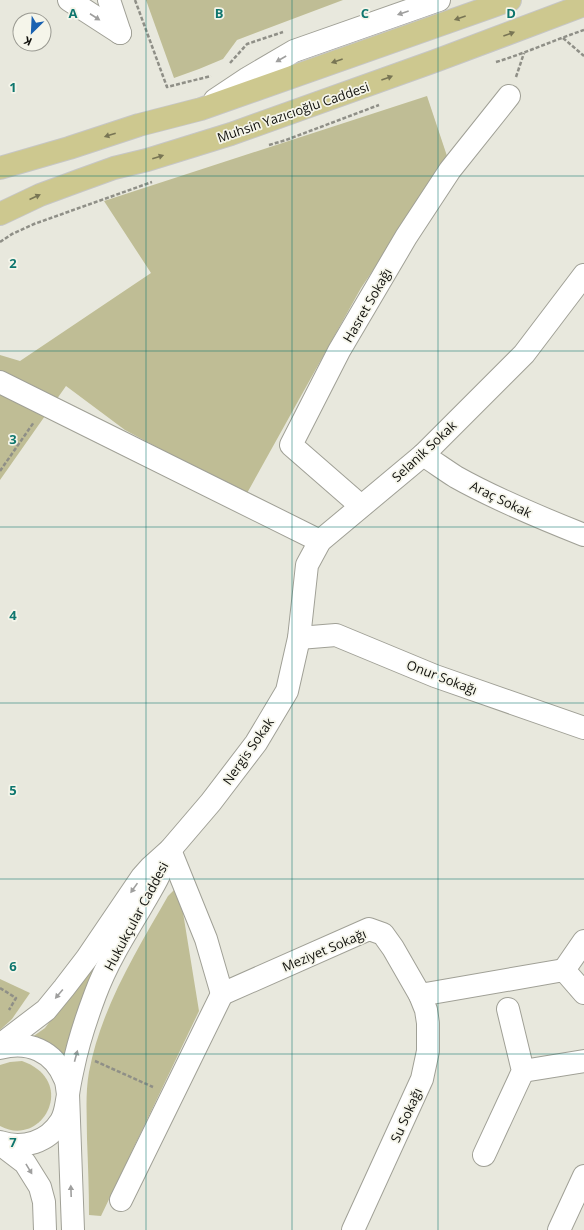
<svg xmlns="http://www.w3.org/2000/svg" width="584" height="1230" viewBox="0 0 584 1230" font-family="'Open Sans',sans-serif">
	<style>
		.green { fill: #bfbd95 }
		.lines { fill: none; stroke-linecap: round; stroke-linejoin: round }
		.minor-casing { stroke: #a0a096; stroke-width: 24 }
		.major-casing { stroke: #c6c6c5; stroke-width: 24 }
		.path { stroke: #8f8f87; stroke-width: 2.5; stroke-dasharray: 4 2; stroke-linecap: butt }
		.minor { stroke: #fff; stroke-width: 22 }
		.major { stroke: #cdc88f; stroke-width: 22 }
		.oneway { fill: #9f9f9e }
		.oneway2 { fill: #787554 }
		.grid { fill: none; stroke: #0f766e; stroke-width: 1; stroke-opacity: 0.55 }
		.labels { text-anchor: middle; dominant-baseline: central; stroke-width: 3.5; stroke-linejoin: round; paint-order: stroke }
		.street-label { font-size: 13px; fill: #10100c; stroke: #f5f5ea }
		.grid-label { font-size: 13px; text-anchor: middle; font-weight: bold; fill: #0f766e; stroke: #f5f5ea; stroke-width: 3.5; stroke-linejoin: round; paint-order: stroke }
	</style>
	<rect width="100%" height="100%" fill="#e8e8dd"/>
	<g class="green">
		<polygon points="146,0 343,0 237,40 223,59 199,69 174,78"/>
		<polygon points="427,96 448,159 361,288 246,495 125,430 66,386 0,480 0,355 20,361 151,273 104,201"/>
		<path d="M179,888l20,123 -98,205 -12,-1c0,-25 -1,-50 -2,-76 0,-22 -2,-45 2,-67 12,-64 47,-120 79,-176l6,-6z"/>
		<polygon points="115,926 64,1062 28,1040 45,1028 76,986"/>
		<polygon points="0,979 30,993 12,1019 0,1030"/>
		<path d="M22,1061c57,20 20,88 -22,65v-61l10,-3z"/>
	</g>
	<g class="lines">
		<g class="minor-casing">
			<g id="minor">
				<polyline points="69,0 120,33"/>
				<polyline points="109,0 120,33"/>
				<polyline points="215,100 248,78 294,51 439,0"/>
				<polyline points="0,382 320,541"/>
				<path d="M423,455c11,7 22,15 33,22 41,23 85,41 128,58"/>
				<polyline points="361,506 291,445 339,351 406,237 450,170 509,96"/>
				<polyline points="299,638 336,635 435,676 584,728"/>
				<polyline points="170,850 206,939 222,994 369,929 383,934 393,948 420,995 564,970 584,993"/>
				<polyline points="564,970 584,941"/>
				<polyline points="0,1045 46,1010 64,988 87,958 142,877 150,868 170,850 211,802 256,743 287,691 299,638 307,565 320,541 423,455 524,354 584,275"/>
				<path d="M0,1048c28,-8 54,3 65,31 2,4 2,10 3,15l5,136"/>
				<polyline points="523,1071 584,1061"/>
				<path d="M0,1142c23,8 48,0 61,-21 5,-8 5,-17 7,-26 1,-9 3,-18 5,-27 5,-25 13,-49 22,-73 11,-30 28,-58 45,-86 6,-11 14,-23 19,-34"/>
				<polyline points="0,1144 25,1163 40,1187 44,1202 45,1230"/>
				<polyline points="484,1155 523,1071 508,1009"/>
				<polyline points="121,1200 222,994"/>
				<polyline points="353,1230 422,1079 428,1051 428,1023 426,1010 420,995"/>
				<polyline points="559,1230 584,1176"/>
			</g>
		</g>
		<g class="major-casing">
			<g id="major">
				<polyline points="0,168 69,148 139,125 201,109 510,0"/>
				<polyline points="0,214 40,195 78,181 114,168 147,160 231,134 435,61 584,5"/>
			</g>
		</g>
		<g class="path">
			<polyline points="135,0 167,87 211,76"/>
			<polyline points="563,38 584,56"/>
			<path d="M496,62c30,-9 58,-22 88,-32"/>
			<polyline points="230,63 247,44 283,32"/>
			<polyline points="516,77 524,53"/>
			<polyline points="269,145 286,140 379,105"/>
			<polyline points="0,242 12,234 34,224 152,182"/>
			<polyline points="0,471 34,422"/>
			<polyline points="0,988 16,998 9,1010"/>
			<polyline points="95,1061 153,1087"/>
		</g>
		<use href="#minor" class="minor"/>
		<use href="#major" class="major"/>
	</g>
	<defs><path id="oneway-solid" d="M-6-.8H1V-3.2L6.5 0L1 3.2V.8H-6Z"/></defs>
	<g class="oneway">
		<use href="#oneway-solid" transform="translate(403 13) rotate(161)"/>
		<use href="#oneway-solid" transform="translate(95 17) rotate(33)"/>
		<use href="#oneway-solid" transform="translate(281 59) rotate(150)"/>
		<use href="#oneway-solid" transform="translate(134 888) rotate(125)"/>
		<use href="#oneway-solid" transform="translate(59 994) rotate(130)"/>
		<use href="#oneway-solid" transform="translate(76 1056) rotate(-75)"/>
		<use href="#oneway-solid" transform="translate(29 1169) rotate(59)"/>
		<use href="#oneway-solid" transform="translate(71 1191) rotate(-92)"/>
	</g>
	<g class="oneway2">
		<use href="#oneway-solid" transform="translate(460 18) rotate(161)"/>
		<use href="#oneway-solid" transform="translate(509 34) rotate(-20)"/>
		<use href="#oneway-solid" transform="translate(337 61) rotate(161)"/>
		<use href="#oneway-solid" transform="translate(387 78) rotate(-20)"/>
		<use href="#oneway-solid" transform="translate(110 135) rotate(162)"/>
		<use href="#oneway-solid" transform="translate(158 157) rotate(-17)"/>
		<use href="#oneway-solid" transform="translate(35 197) rotate(-24)"/>
	</g>
	<path class="grid" d="M146,0v1230M292,0v1230M438,0v1230M0,176h584M0,351h584M0,527h584M0,703h584M0,879h584M0,1054h584"/>
	<g class="labels">
		<g class="street-label">
			<text transform="translate(293 112) rotate(-19)">Muhsin Yazıcıoğlu Caddesi</text>
			<text transform="translate(367 305) rotate(-60)">Hasret Sokağı</text>
			<text transform="translate(424 451) rotate(-43)">Selanik Sokak</text>
			<text transform="translate(501 499) rotate(26)">Araç Sokak</text>
			<text transform="translate(442 677) rotate(21)">Onur Sokağı</text>
			<text transform="translate(248 751) rotate(-55)">Nergis Sokak</text>
			<text transform="translate(136 916) rotate(-62)">Hukukçular Caddesi</text>
			<text transform="translate(324 950) rotate(-23)">Meziyet Sokağı</text>
			<text transform="translate(406 1115) rotate(-66)">Su Sokağı</text>
		</g>
	</g>
	<g class="grid-label">
		<text x="73" y="18">A</text>
		<text x="219" y="18">B</text>
		<text x="365" y="18">C</text>
		<text x="511" y="18">D</text>
		<text x="13" y="92">1</text>
		<text x="13" y="268">2</text>
		<text x="13" y="444">3</text>
		<text x="13" y="620">4</text>
		<text x="13" y="795">5</text>
		<text x="13" y="971">6</text>
		<text x="13" y="1147">7</text>
	</g>
	<g transform="translate(32 32) rotate(204)"><circle r="19" fill="#f5f5ea" stroke="#999991"/>
	<path d="M0-3L7 15L0 10L-7 15Z" fill="#1961b1"/>
	<text y="-6" font-size="11" font-weight="bold" text-anchor="middle" fill="#10100c">K</text>
	</g>
</svg>
